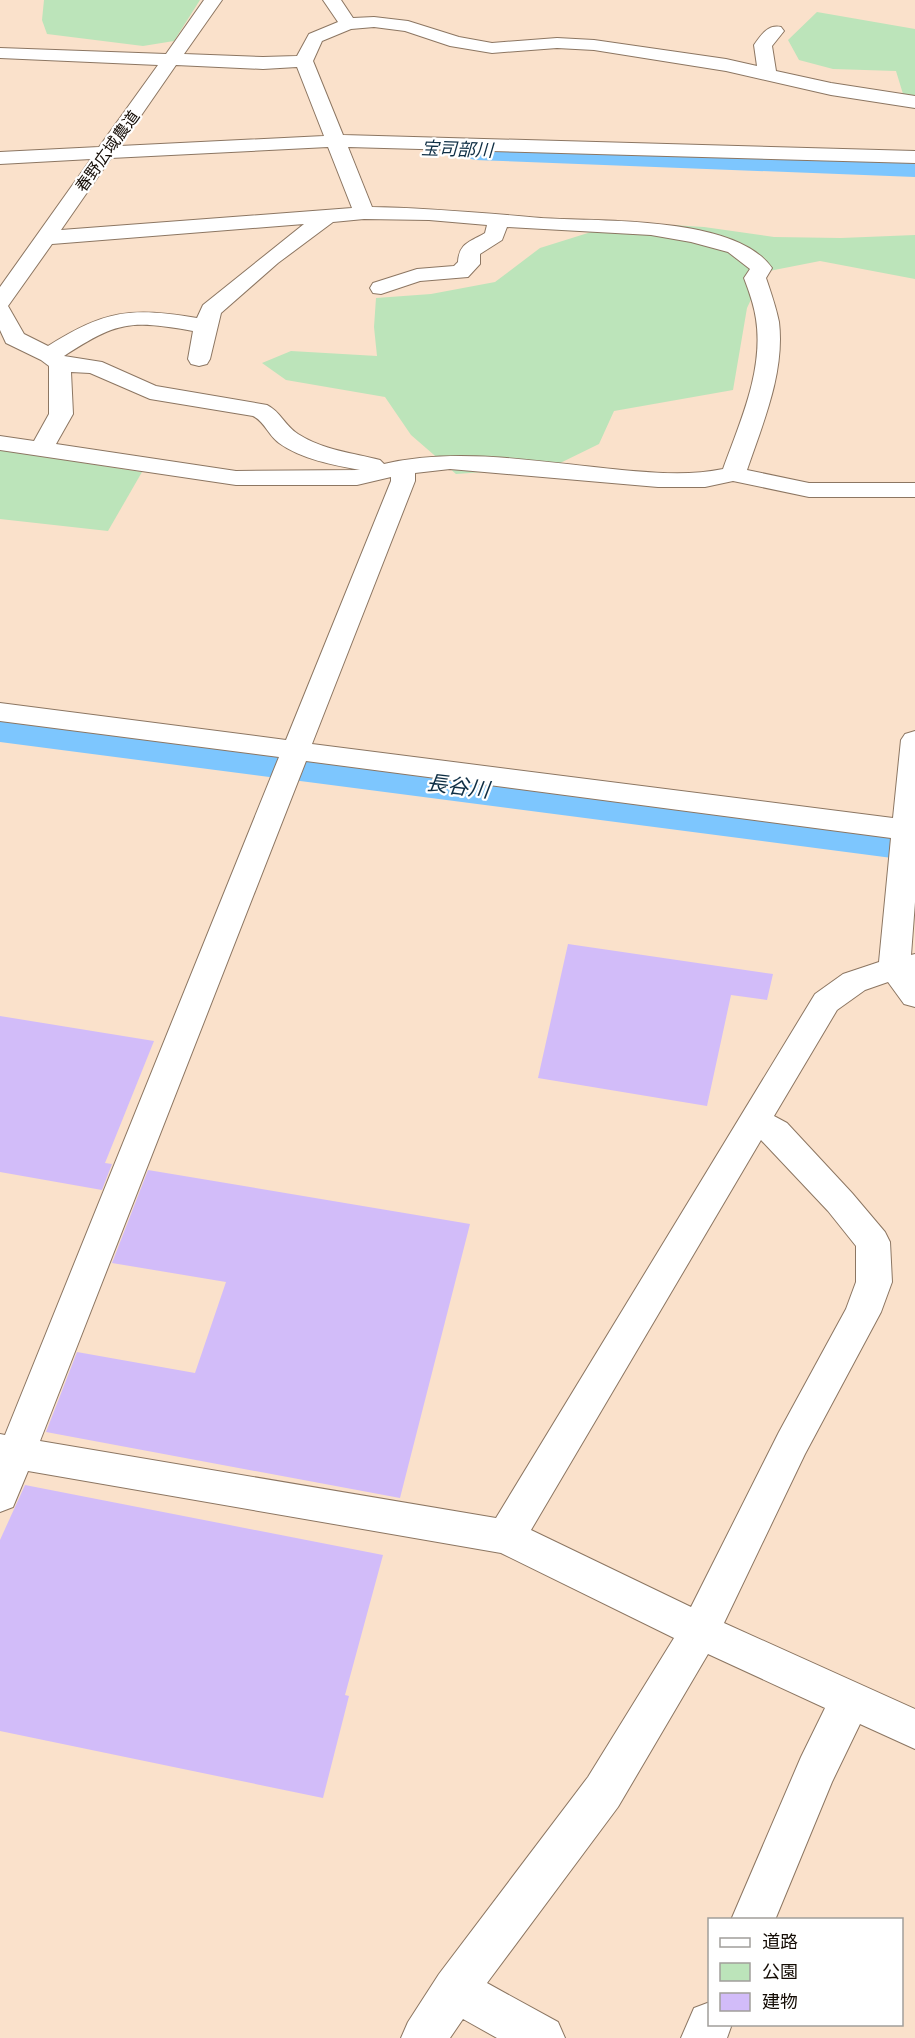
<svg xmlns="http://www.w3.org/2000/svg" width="915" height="2038" viewBox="0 0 915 2038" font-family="Lora,'Noto Sans JP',serif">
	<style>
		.green { fill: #bce4ba }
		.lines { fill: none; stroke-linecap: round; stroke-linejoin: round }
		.river { fill: #7dc6fe; fill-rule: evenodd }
		.building { fill: #d2bcf9 }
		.minor-casing { stroke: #8c7662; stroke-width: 2 }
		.minor { fill: #fff; fill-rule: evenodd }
		.labels { text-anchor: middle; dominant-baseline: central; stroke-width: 4.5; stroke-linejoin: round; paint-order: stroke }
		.far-street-label { font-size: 16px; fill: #140c05; stroke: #fff }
		.far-water-label { font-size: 18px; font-style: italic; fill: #0f2f45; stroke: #fff }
		.water-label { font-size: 21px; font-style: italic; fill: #0f2f45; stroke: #fff }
	</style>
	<rect width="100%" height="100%" fill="#fae1cb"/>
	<g class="green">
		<polygon points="44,0 200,0 174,41 143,46 47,34 42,20"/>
		<polygon points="817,12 915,29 915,96 903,94 896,71 833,69 799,60 788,40"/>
		<polygon points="623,222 704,227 774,237 841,238 915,235 915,279 820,261 764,272 747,308 733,390 614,411 599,444 552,467 456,474 411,435 385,397 286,380 262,363 291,351 377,356 374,327 376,298 431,294 495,282 540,248"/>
		<polygon points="0,450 142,472 108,531 0,519"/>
	</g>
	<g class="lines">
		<g class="river">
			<polygon points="475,140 915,157 915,177 475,160 464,157 459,150 464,143"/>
			<polygon points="0,714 915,829 915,861 0,742"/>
		</g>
	</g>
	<g class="building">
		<polygon points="568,944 773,974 767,1000 731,995 707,1106 538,1078"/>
		<polygon points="0,1016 154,1041 105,1163 112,1164 102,1190 0,1172"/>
		<polygon points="148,1170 470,1224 400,1498 46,1432 77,1352 195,1373 226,1282 112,1263"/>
		<polygon points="25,1485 383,1555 345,1695 349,1696 323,1798 0,1731 0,1540"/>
	</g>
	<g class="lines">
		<g class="minor-casing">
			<g id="minor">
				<path d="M204,0h18l-38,54 79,3 34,-1 12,-22 29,-12 -15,-22h18l12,18 21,-1 34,4 51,16 33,6 65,-5 37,2 132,19 31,7 -3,-21c7,-10 14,-21 27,-18l3,4 -12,15 4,25 55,12 84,13v12l-84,-13 -105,-24 -132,-21 -37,-2 -65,5 -42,-7 -45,-15 -31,-4 -23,2 -29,12 -9,20 30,74 572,16v12l-567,-16 24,60c57,1 112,6 169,11 58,4 194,-3 231,50l-6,10c5,15 10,29 13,44 6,50 -16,101 -32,148l62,13h106v14h-106l-76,-16 -28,6h-47l-208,-18 -35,4v8l-103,263 581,74 8,-78 4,-6 10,-3v171l-4,53 4,-1v53l-11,-3 -16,-22 -23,8 -28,20 -63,106 13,7 65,70 33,39 5,10 2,40 -11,30 -76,142 -81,169 191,86v40l-55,-25 -28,58 -57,138h-44l70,-163 24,-49 -117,-54 -90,153 -131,176 71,39 7,16h-68l-34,-19 -13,19h-49l7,-16 31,-48 149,-197 86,-139 -173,-85 -473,-82 -15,36 -13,5v-78l5,1 274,-678 -279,-36v-18l286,37 105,-259v-4l-34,8h-121l-236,-35v-14l34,5 15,-27v-48l-8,-6 -35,-17 -6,-13v-43l91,-128 -91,5v-12l99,-5 59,-82 -158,-7v-10l166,6zM176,65l87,4 34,-2 27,69 -204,10zM328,147l24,61 -291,22 50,-72zM364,219l65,1 58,5 -2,8c-15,9 -26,10 -27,29l-4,4 -37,3 -44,14 -3,5 3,5 8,1 39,-13 48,-4 12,-13v-10l22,-14 5,-13 144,8 40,7 37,10 22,17 -6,9c5,13 10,27 12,41 8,51 -16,103 -33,150 -33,7 -68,4 -101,1 -78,-7 -162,-24 -238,-6l-4,-4c-27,-7 -57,-10 -82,-26 -13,-8 -17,-22 -31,-29l-111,-19 -54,-24 -38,-6c54,-35 66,-36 129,-25l-5,28 3,5 8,2 8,-2 3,-5 11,-46 57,-50 55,-41zM304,224l-101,81 -6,13c-67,-11 -91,-8 -149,28l-24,-12 -16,-28 44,-62zM71,372l19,1 60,26 103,17c12,6 15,19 26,27 22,16 54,22 81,27l-124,1 -180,-27 17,-30zM306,761l585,77 -12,124 -36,12 -28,20 -319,524 -456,-77zM761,1140l67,71 28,35v36l-10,27 -67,123 -88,175 -160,-77z"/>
				<polygon points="710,2002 710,2024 732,2024 727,2038 681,2038 694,2008"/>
			</g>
		</g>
		<use href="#minor" class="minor"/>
	</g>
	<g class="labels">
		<g class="far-street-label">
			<text transform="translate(107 151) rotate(-54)">春野広域農道</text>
		</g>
		<g class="far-water-label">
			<text transform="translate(457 149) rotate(2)">宝司部川</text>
		</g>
		<g class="water-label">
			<text transform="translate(458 786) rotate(7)">長谷川</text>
		</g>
	</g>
	<rect x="708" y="1918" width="195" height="108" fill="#ffffff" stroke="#a19e9b" stroke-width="1.5"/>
	<rect x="720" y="1938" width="30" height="9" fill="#ffffff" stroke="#a19e9b" stroke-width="1.5"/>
	<text x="762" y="1948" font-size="18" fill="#140c05">道路</text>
	<rect x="720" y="1963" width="30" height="18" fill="#bce4ba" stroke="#a19e9b" stroke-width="1.5"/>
	<text x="762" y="1978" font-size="18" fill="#140c05">公園</text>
	<rect x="720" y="1993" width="30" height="18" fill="#d2bcf9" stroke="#a19e9b" stroke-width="1.5"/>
	<text x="762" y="2008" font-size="18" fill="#140c05">建物</text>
</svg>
